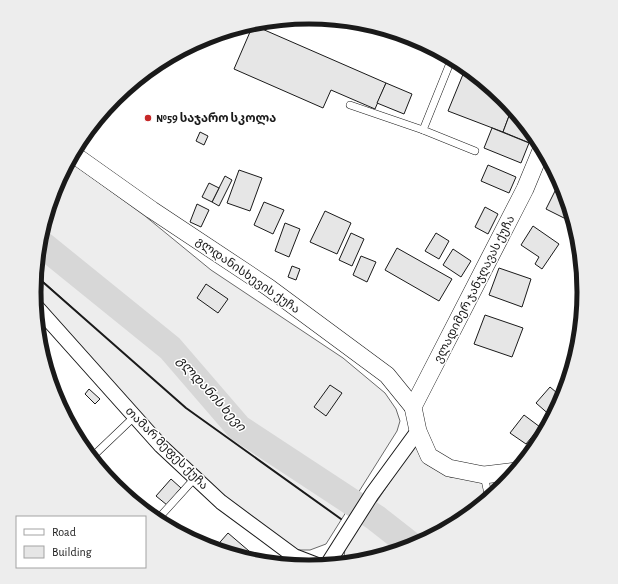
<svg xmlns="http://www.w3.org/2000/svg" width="618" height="584" viewBox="0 0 618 584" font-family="'Alegreya Sans','Noto Sans Georgian',sans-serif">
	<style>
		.built { fill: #ededed; stroke: #6a6a6a }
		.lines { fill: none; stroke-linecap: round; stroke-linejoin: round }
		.river { stroke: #d7d7d7; stroke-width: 27 }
		.building { fill: #e6e6e6; stroke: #1a1a1a }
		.service-casing { stroke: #1a1a1a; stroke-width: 8 }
		.minor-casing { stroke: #1a1a1a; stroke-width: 16 }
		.tertiary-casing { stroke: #1a1a1a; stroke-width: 18 }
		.service { stroke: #fff; stroke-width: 7 }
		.minor { stroke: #fff; stroke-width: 14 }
		.tertiary { stroke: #fff; stroke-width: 17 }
		.wall { stroke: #1a1a1a; stroke-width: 2 }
		.poi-dot { fill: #c62828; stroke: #fff; stroke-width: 1.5 }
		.labels { text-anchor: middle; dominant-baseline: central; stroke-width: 3; stroke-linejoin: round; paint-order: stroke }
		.poi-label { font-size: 12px; font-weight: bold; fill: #1a1a1a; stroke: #fff; text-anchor: start }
		.street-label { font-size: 12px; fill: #1a1a1a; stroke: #fff }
		.water-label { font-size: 13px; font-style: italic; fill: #1a1a1a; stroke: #fff }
		.rim { fill: none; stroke: #1a1a1a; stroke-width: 5 }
	</style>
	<rect width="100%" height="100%" fill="#fff"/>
	<g class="built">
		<polygon points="69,161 145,216 211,270 343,358 385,393 396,409 400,421 397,431 326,544 310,550 296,550 220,493 154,431 50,317 34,294 36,276 84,318 36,275 39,238 55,187"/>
		<polygon points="415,445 426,464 450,477 511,478 503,487 462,521 414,546 362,562 348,563 344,558 345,548"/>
	</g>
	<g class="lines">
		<polyline class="river" points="39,242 170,348 239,428 376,518 413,547"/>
	</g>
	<g class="building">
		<polygon points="253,25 386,83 375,109 331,90 323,108 234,69"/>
		<polygon points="466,67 504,98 512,108 503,132 448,111"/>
		<polygon points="386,83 412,94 404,114 377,103"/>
		<polygon points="512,108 538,139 537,146 503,132"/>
		<polygon points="492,128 529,143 521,163 484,148"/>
		<polygon points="200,132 208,136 204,145 196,141"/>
		<polygon points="488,165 516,177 509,193 481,181"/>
		<polygon points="239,170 262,178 250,211 227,203"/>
		<polygon points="225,176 232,180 219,206 212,202"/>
		<polygon points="209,183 219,188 212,202 202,197"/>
		<polygon points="559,183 563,187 574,223 546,209"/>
		<polygon points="264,202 284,210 273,234 254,225"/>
		<polygon points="197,204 209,210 201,227 190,222"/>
		<polygon points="485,207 498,214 488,234 475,227"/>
		<polygon points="325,211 351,223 337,254 310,242"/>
		<polygon points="285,223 300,229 289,257 275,251"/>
		<polygon points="533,226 559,244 542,269 535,264 539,257 521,245"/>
		<polygon points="351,233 364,239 352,266 339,260"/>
		<polygon points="436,233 449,241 439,259 425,251"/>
		<polygon points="397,248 452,279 439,301 385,270"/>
		<polygon points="453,249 471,261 461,277 443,265"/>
		<polygon points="361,256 376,262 367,282 353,275"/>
		<polygon points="292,266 300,269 296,280 288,277"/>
		<polygon points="499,268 531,279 522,307 489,295"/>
		<polygon points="206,284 228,299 218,313 197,298"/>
		<polygon points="485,315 523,328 512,357 474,344"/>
		<polygon points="571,369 571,370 567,383 563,380"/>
		<polygon points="330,385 342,393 326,416 314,407"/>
		<polygon points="550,387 563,398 552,417 536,403"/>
		<polygon points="89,389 100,399 95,404 85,394"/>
		<polygon points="524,415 540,427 526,444 510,433"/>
		<polygon points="171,479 181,488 167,505 156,496"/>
		<polygon points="228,533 249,551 243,558 214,549"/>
	</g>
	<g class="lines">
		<g class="service-casing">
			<g id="service">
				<polyline points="452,58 423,130 475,151"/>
				<polyline points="350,105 423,130"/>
				<polyline points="91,458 134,417"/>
				<polyline points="484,475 489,499"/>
				<polyline points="156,521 195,478"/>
			</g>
		</g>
		<g class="minor-casing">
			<g id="minor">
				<polyline points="35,305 161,446 221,502 294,556 320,566"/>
				<polyline points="327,565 372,494 418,431"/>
			</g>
		</g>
		<g class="tertiary-casing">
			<g id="tertiary">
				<polyline points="73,154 152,210 268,287 387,375 413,407"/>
				<polyline points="516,471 484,475 449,468 429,456 418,431 413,407 525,189 542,148"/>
			</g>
		</g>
		<use href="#service" class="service"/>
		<use href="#minor" class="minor"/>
		<use href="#tertiary" class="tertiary"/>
		<polyline class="wall" points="36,276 186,408 341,519"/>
	</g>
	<circle class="poi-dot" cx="148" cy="118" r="4"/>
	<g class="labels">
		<g class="poi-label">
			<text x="156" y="118">№59 საჯარო სკოლა</text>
		</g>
		<g class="street-label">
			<text transform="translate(248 275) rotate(35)">გლდანისხევის ქუჩა</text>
			<text transform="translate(474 289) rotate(-63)">ვლადიმერ ჯანჯღავას ქუჩა</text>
			<text transform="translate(167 448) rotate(45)">თამარ მეფეს ქუჩა</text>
		</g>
		<g class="water-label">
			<text transform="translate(211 394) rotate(48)">გლდანის ხევი</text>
		</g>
	</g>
	<path d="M0 0H618V584H0ZM41 292a268 268 0 1 1 536 0a268 268 0 1 1-536 0Z" fill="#ededed" fill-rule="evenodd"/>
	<path class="rim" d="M41 292a268 268 0 1 1 536 0a268 268 0 1 1-536 0Z"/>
	<rect x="16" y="516" width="130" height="52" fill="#ffffff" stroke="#a3a3a3"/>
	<rect x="24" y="529" width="20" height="6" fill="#ffffff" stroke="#a3a3a3"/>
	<text x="52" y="536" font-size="12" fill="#1a1a1a">Road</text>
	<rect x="24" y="546" width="20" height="12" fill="#e6e6e6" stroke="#a3a3a3"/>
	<text x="52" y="556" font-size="12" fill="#1a1a1a">Building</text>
</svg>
